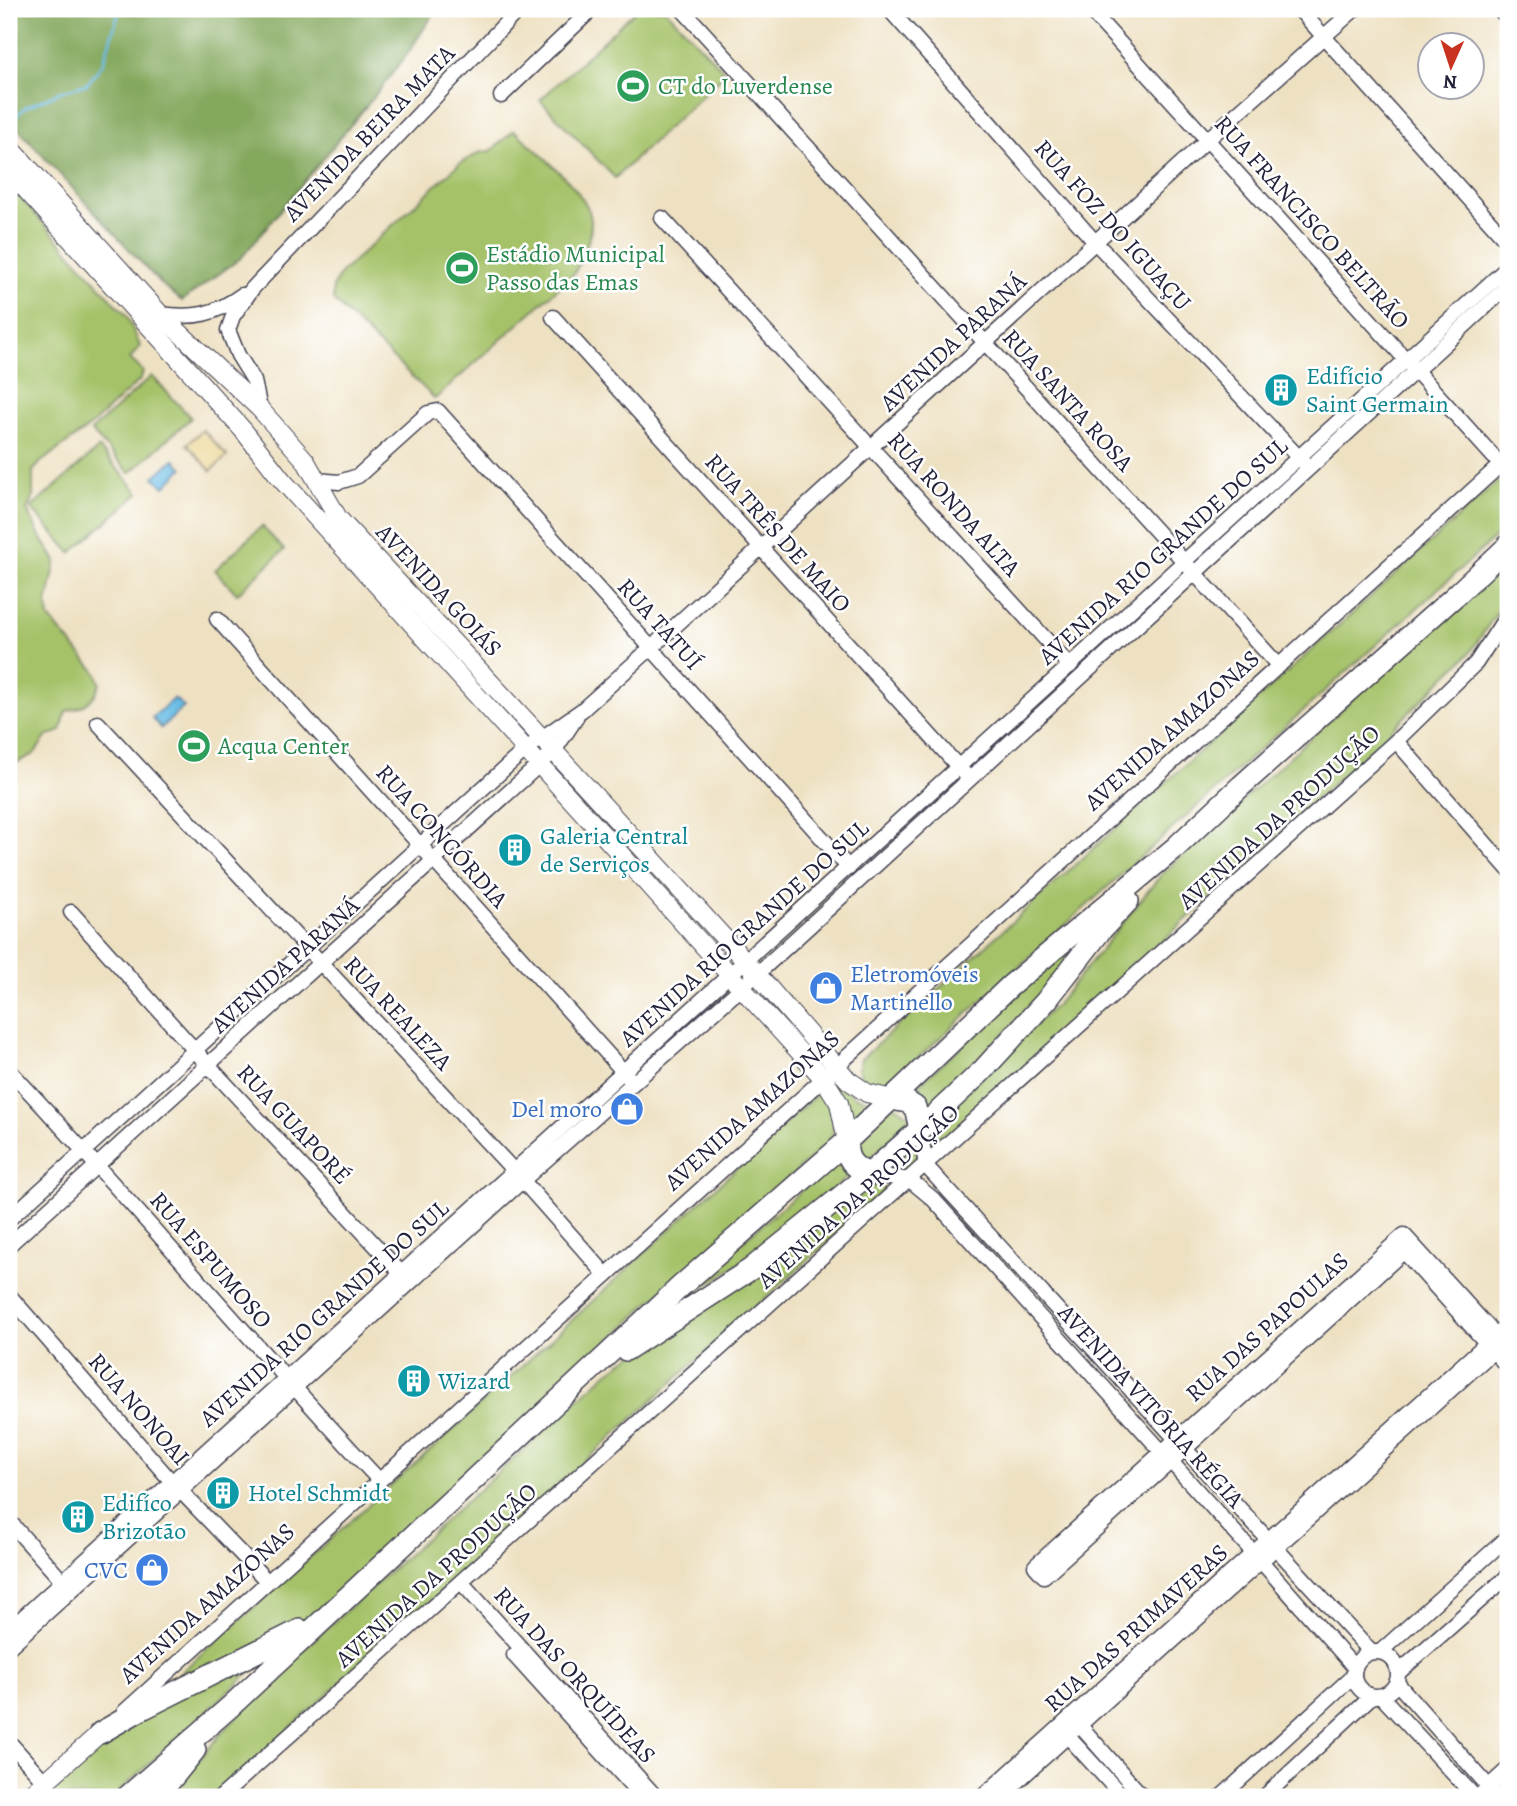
<svg xmlns="http://www.w3.org/2000/svg" width="1517" height="1806" viewBox="0 0 1517 1806" font-family="Alegreya,serif">
	<style>
		.green { fill: #a5c269; stroke: #647252; stroke-width: 2 }
		.forest { fill: #84a85d; stroke: #53654c; stroke-width: 2 }
		.sand { fill: #eeda9e; stroke: #887e6c; stroke-width: 2 }
		.water { fill: #69bce5; stroke: #466f90; stroke-width: 2 }
		.lines { fill: none; stroke-linecap: round; stroke-linejoin: round }
		.stream { stroke: #69bce5; stroke-width: 2.5 }
		.minor-casing { stroke: #413f4f; stroke-width: 17 }
		.major-casing { stroke: #413f4f; stroke-width: 20 }
		.highway-casing { stroke: #413f4f; stroke-width: 24 }
		.minor { stroke: #fff; stroke-width: 14 }
		.major { stroke: #fff; stroke-width: 18 }
		.highway { stroke: #fff; stroke-width: 21 }
		.labels { text-anchor: middle; dominant-baseline: central; stroke-width: 5; stroke-linejoin: round; paint-order: stroke }
		.leisure-label { font-size: 24px; fill: #27864d; stroke: #fff; text-anchor: start }
		.street-label { font-size: 24px; fill: #22223b; stroke: #fff }
		.culture-label { font-size: 24px; fill: #0d838f; stroke: #fff; text-anchor: start }
		.shop-label { font-size: 24px; fill: #366cbe; stroke: #fff; text-anchor: end }
	</style>
	<rect width="100%" height="100%" fill="#fff"/>
	<filter id="ink" filterUnits="userSpaceOnUse"><feTurbulence type="fractalNoise" baseFrequency=".0143" numOctaves="2"/><feDisplacementMap in="SourceGraphic" scale="14" xChannelSelector="R" yChannelSelector="G"/><feConvolveMatrix kernelMatrix="1 2 1 2 8 2 1 2 1" color-interpolation-filters="sRGB"/></filter>
	<filter id="wash" filterUnits="userSpaceOnUse"><feTurbulence type="fractalNoise" baseFrequency=".00686" numOctaves="4" result="noise"/><feDisplacementMap in="SourceGraphic" scale="28" xChannelSelector="R" yChannelSelector="G"/><feGaussianBlur stdDeviation="1.57" result="paint"/><feColorMatrix in="noise" values="0 0 0 0 0 0 0 0 0 0 0 0 0 0 0 0 0 1.4 0 .05"/><feComposite in="paint" operator="in"/></filter>
	<g filter="url(#wash)">
		<rect width="100%" height="100%" fill="#eee1c2"/>
		<g class="green">
			<polygon points="637,9 665,9 726,73 615,178 540,100"/>
			<path d="M514,130c21,20 65,55 75,81 7,19 -6,46 -15,63l-139,125 -102,-99v-14l8,-13 119,-110 21,-11 10,-1z"/>
			<path d="M9,185l118,131 13,30 -10,13 13,12 -2,8 -53,49 -47,34 -8,9v26l-6,13 13,26 16,25 -9,43 2,14 47,54 4,11c-5,18 -17,25 -34,28l-5,20 -14,5 -13,18 -18,9 -7,15z"/>
			<polygon points="152,376 191,418 130,473 91,431"/>
			<polygon points="99,448 139,493 71,553 31,508"/>
			<polygon points="1508,472 1508,526 889,1084 874,1085 862,1079 858,1068 861,1059"/>
			<polygon points="262,526 284,550 237,594 215,570"/>
			<polygon points="1508,556 1508,596 1469,654 1384,737 933,1153 929,1149 926,1130 1059,1002 1161,875"/>
			<polygon points="1110,905 1072,963 924,1117 905,1097 1023,991"/>
			<polygon points="836,1077 854,1096 874,1102 851,1123 830,1082"/>
			<path d="M817,1094c16,10 21,34 11,49l-178,159 -234,223 -100,87 -203,185h-77l72,-60 347,-309z"/>
			<polygon points="893,1104 913,1118 864,1164 851,1145"/>
			<path d="M918,1136c1,14 3,24 -8,34l-21,-1z"/>
			<polygon points="837,1160 848,1176 798,1226 646,1324"/>
			<polygon points="864,1185 883,1187 885,1190 214,1797 168,1797 219,1736 290,1662 607,1373"/>
		</g>
		<polygon class="forest" points="9,9 454,9 433,15 406,56 373,98 242,257 182,301 161,284 9,119"/>
		<polygon class="sand" points="203,430 227,456 211,471 187,444"/>
		<g class="water">
			<polygon points="174,459 183,468 164,487 154,477"/>
			<polygon points="174,698 184,707 161,728 152,718"/>
		</g>
		<g class="lines">
			<polyline class="stream" points="15,117 26,107 62,91 87,84 103,63 120,9"/>
		</g>
	</g>
	<g filter="url(#ink)">
		<g class="lines">
			<g class="minor-casing">
				<g id="minor">
					<polyline points="682,9 1279,666"/>
					<polyline points="889,9 1095,242 1306,465"/>
					<polyline points="1089,9 1501,465"/>
					<polyline points="1299,9 1508,242"/>
					<polyline points="1499,9 1508,18"/>
					<polyline points="501,96 592,9"/>
					<polyline points="662,218 1070,666"/>
					<path d="M160,314c34,5 54,1 82,-19"/>
					<polyline points="553,317 964,773"/>
					<polyline points="260,409 254,381 238,355 228,330 233,316 252,289 519,9"/>
					<polyline points="317,480 339,482 358,476 428,413 438,411 849,868"/>
					<polyline points="217,619 630,1079"/>
					<polyline points="98,723 515,1172 606,1275"/>
					<polyline points="1396,741 1508,869"/>
					<polyline points="71,912 208,1065 401,1273"/>
					<path d="M9,1070c126,134 244,275 370,410"/>
					<polyline points="920,1129 926,1166 1371,1652"/>
					<polyline points="869,1174 910,1180 933,1199 1260,1560 1355,1668"/>
					<polyline points="9,1219 526,749 582,710 651,648 1207,140 1355,9"/>
					<polyline points="1412,1244 1044,1576 1035,1566 1404,1235 1508,1349"/>
					<polyline points="9,1245 540,764 554,751 576,718"/>
					<polyline points="1399,1246 1508,1367"/>
					<polyline points="9,1295 172,1482 267,1581"/>
					<polyline points="9,1521 63,1582"/>
					<polyline points="461,1582 656,1797"/>
					<polyline points="9,1630 1508,267"/>
					<polyline points="9,1647 522,1181 757,974 1508,286"/>
					<circle cx="1376" cy="1674" r="22"/>
					<polyline points="1380,1652 1508,1537"/>
					<polyline points="514,1655 642,1797"/>
					<polyline points="1398,1673 1508,1576"/>
					<polyline points="1397,1683 1498,1797"/>
					<polyline points="1381,1696 1475,1797"/>
					<polyline points="124,1712 1508,458"/>
					<polyline points="1075,1720 1143,1797"/>
					<polyline points="1063,1731 1123,1797"/>
					<polyline points="9,1742 45,1782"/>
					<polyline points="1483,1792 1508,1769"/>
					<polyline points="221,1797 1396,741 1476,663 1508,614"/>
					<polyline points="982,1797 1508,1324"/>
					<polyline points="1000,1797 1508,1338"/>
					<polyline points="1221,1797 1354,1675"/>
					<polyline points="1264,1797 1372,1696"/>
				</g>
			</g>
			<g class="major-casing">
				<g id="major">
					<polyline points="9,146 160,314 260,409 305,460 338,518 541,737 757,974 848,1080 867,1093 892,1099"/>
					<polyline points="9,171 243,430 282,480 824,1079 839,1103 847,1141"/>
					<polyline points="28,1797 100,1733"/>
				</g>
			</g>
			<g class="highway-casing">
				<g id="highway">
					<polyline points="892,1099 907,1102 915,1107 920,1129"/>
					<path d="M847,1141c-2,18 6,26 22,33"/>
					<polyline points="626,1350 751,1269 869,1174 920,1129 982,1071 1046,1001 1101,930 1128,901"/>
					<polyline points="100,1733 140,1710 300,1630"/>
					<polyline points="127,1797 232,1705 681,1286 847,1141 1010,986 1176,847 1241,786 1455,596 1508,546"/>
					<polyline points="157,1797 195,1750"/>
				</g>
			</g>
			<use href="#minor" class="minor"/>
			<use href="#major" class="major"/>
			<use href="#highway" class="highway"/>
		</g>
	</g>
	<defs>
		<g id="stadium-disc" transform="scale(1.75)"><circle r="9.5" fill="#2e9e5b" stroke="#fff"/><path d="M0-5a6.5 5 0 1 0 0 10a6.5 5 0 1 0 0-10ZM-3.5-1.8h7v3.6h-7Z" fill="#fff"/></g>
		<g id="building-disc" transform="scale(1.75)"><circle r="9.5" fill="#0f9aa8" stroke="#fff"/><path d="M-4-6H4V6H1V3H-1V6H-4ZM-2.5-4.3h1.7v1.8h-1.7ZM.8-4.3h1.7v1.8H.8ZM-2.5-1h1.7V.8h-1.7ZM.8-1h1.7V.8H.8Z" fill="#fff"/></g>
		<g id="shop-disc" transform="scale(1.75)"><circle r="9.5" fill="#3f7fe0" stroke="#fff"/><path d="M-5-2.5h2.3a2.7 3.5 0 0 1 5.4 0H5L5.5 6h-11ZM-1.5-2.5h3a1.5 2.3 0 0 0-3 0Z" fill="#fff"/></g>
	</defs>
	<g fill-rule="evenodd">
		<use href="#stadium-disc" x="633" y="86"/>
		<use href="#stadium-disc" x="462" y="268"/>
		<use href="#building-disc" x="1281" y="390"/>
		<use href="#stadium-disc" x="194" y="746"/>
		<use href="#building-disc" x="515" y="850"/>
		<use href="#shop-disc" x="826" y="988"/>
		<use href="#shop-disc" x="627" y="1109"/>
		<use href="#building-disc" x="414" y="1381"/>
		<use href="#building-disc" x="223" y="1493"/>
		<use href="#building-disc" x="78" y="1517"/>
		<use href="#shop-disc" x="152" y="1570"/>
	</g>
	<g class="labels">
		<g class="leisure-label">
			<text x="658" y="86">CT do Luverdense</text>
			<text x="486" y="254">Estádio Municipal<tspan x="486" dy="28">Passo das Emas</tspan></text>
			<text x="218" y="746">Acqua Center</text>
		</g>
		<g class="street-label">
			<text transform="translate(369 133) rotate(-46)">AVENIDA BEIRA MATA</text>
			<text transform="translate(1312 222) rotate(48)">RUA FRANCISCO BELTRÃO</text>
			<text transform="translate(1113 225) rotate(48)">RUA FOZ DO IGUAÇU</text>
			<text transform="translate(953 342) rotate(-43)">AVENIDA PARANÁ</text>
			<text transform="translate(1068 400) rotate(48)">RUA SANTA ROSA</text>
			<text transform="translate(954 504) rotate(48)">RUA RONDA ALTA</text>
			<text transform="translate(778 533) rotate(48)">RUA TRÊS DE MAIO</text>
			<text transform="translate(1163 551) rotate(-42)">AVENIDA RIO GRANDE DO SUL</text>
			<text transform="translate(439 590) rotate(47)">AVENIDA GOIÁS</text>
			<text transform="translate(660 624) rotate(48)">RUA TATUÍ</text>
			<text transform="translate(1172 730) rotate(-42)">AVENIDA AMAZONAS</text>
			<text transform="translate(1279 817) rotate(-42)">AVENIDA DA PRODUÇÃO</text>
			<text transform="translate(442 836) rotate(48)">RUA CONCÓRDIA</text>
			<text transform="translate(744 933) rotate(-42)">AVENIDA RIO GRANDE DO SUL</text>
			<text transform="translate(285 965) rotate(-42)">AVENIDA PARANÁ</text>
			<text transform="translate(398 1013) rotate(47)">RUA REALEZA</text>
			<text transform="translate(752 1110) rotate(-42)">AVENIDA AMAZONAS</text>
			<text transform="translate(294 1124) rotate(47)">RUA GUAPORÉ</text>
			<text transform="translate(858 1196) rotate(-42)">AVENIDA DA PRODUÇÃO</text>
			<text transform="translate(211 1260) rotate(49)">RUA ESPUMOSO</text>
			<text transform="translate(324 1313) rotate(-42)">AVENIDA RIO GRANDE DO SUL</text>
			<text transform="translate(1267 1327) rotate(-42)">RUA DAS PAPOULAS</text>
			<text transform="translate(1151 1406) rotate(48)">AVENIDA VITÓRIA RÉGIA</text>
			<text transform="translate(139 1409) rotate(49)">RUA NONOAI</text>
			<text transform="translate(436 1575) rotate(-42)">AVENIDA DA PRODUÇÃO</text>
			<text transform="translate(207 1603) rotate(-42)">AVENIDA AMAZONAS</text>
			<text transform="translate(1136 1628) rotate(-42)">RUA DAS PRIMAVERAS</text>
			<text transform="translate(575 1675) rotate(48)">RUA DAS ORQUÍDEAS</text>
		</g>
		<g class="culture-label">
			<text x="1306" y="376">Edifício<tspan x="1306" dy="28">Saint Germain</tspan></text>
			<text x="540" y="836">Galeria Central<tspan x="540" dy="28">de Serviços</tspan></text>
			<text x="438" y="1381">Wizard</text>
			<text x="248" y="1493">Hotel Schmidt</text>
			<text x="102" y="1503">Edifíco<tspan x="102" dy="28">Brizotão</tspan></text>
		</g>
		<g class="shop-label">
			<text x="850" y="974" text-anchor="start">Eletromóveis<tspan x="850" dy="28">Martinello</tspan></text>
			<text x="602" y="1109">Del moro</text>
			<text x="128" y="1570">CVC</text>
		</g>
	</g>
	<rect width="1517" height="1806" fill="none" stroke="#fff" stroke-width="35"/>
	<g transform="translate(1451 66) rotate(183)"><circle r="33" fill="#ffffff" stroke="#a7a7b1" stroke-width="2"/>
	<path d="M0-5L12 26L0 18L-12 26Z" fill="#c8321e"/>
	<text y="-10" font-size="19" font-weight="bold" text-anchor="middle" fill="#22223b">N</text>
	</g>
</svg>
